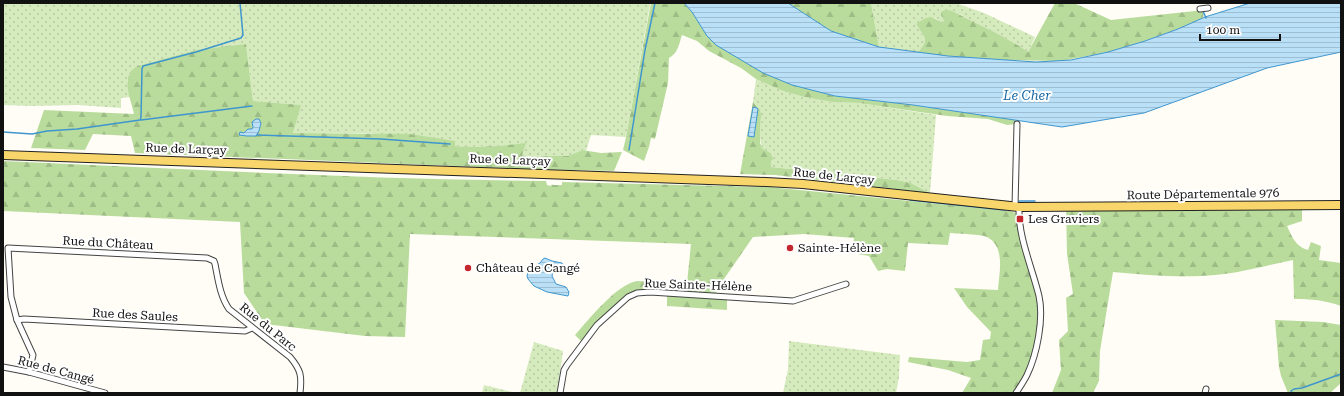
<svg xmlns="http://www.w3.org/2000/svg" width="1344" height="396" viewBox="0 0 1344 396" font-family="'Roboto Serif',serif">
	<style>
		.grass { fill: url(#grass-dots) }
		.forest { fill: url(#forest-firs) }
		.water { fill: url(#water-rules); stroke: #3f96cf }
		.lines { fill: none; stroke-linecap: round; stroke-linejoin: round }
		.stream { stroke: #3f96cf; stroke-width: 1.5 }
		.street-casing { stroke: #444; stroke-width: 7 }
		.primary-casing { stroke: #222; stroke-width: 10 }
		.street { stroke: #fff; stroke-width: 5 }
		.primary { stroke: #f9d66b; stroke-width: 8 }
		.poi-dot { fill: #c4262e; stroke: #fff; stroke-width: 1.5 }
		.labels { text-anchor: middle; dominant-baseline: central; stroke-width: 4; stroke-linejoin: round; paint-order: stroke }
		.street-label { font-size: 12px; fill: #111; stroke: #fff }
		.poi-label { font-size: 12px; fill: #111; stroke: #fff; text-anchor: start }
		.water-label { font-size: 13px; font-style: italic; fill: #1768a6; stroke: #fff }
	</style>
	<defs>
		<pattern id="grass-dots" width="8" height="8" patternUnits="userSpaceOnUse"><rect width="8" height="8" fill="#d5ebbd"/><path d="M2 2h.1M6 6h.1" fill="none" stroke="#b6c8a1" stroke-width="1.8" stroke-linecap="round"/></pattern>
		<pattern id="forest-firs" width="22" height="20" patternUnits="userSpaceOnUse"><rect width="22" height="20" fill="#b9dc9c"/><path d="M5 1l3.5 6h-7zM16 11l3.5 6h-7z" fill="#9ebc85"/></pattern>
		<pattern id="water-rules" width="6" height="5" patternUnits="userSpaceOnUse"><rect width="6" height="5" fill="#b9e0f7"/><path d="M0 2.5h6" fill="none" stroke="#9ebfd3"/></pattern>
	</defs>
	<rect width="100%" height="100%" fill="#fffdf5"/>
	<g class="grass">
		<polygon points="3,3 650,3 650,5 626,137 591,135 586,151 582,150 568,156 547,156 531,158 522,155 525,144 498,146 471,147 455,146 454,141 368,133 293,133 300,105 253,101 246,44 129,74 127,81 131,97 121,98 121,108 78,105 30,106 3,105"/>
		<path d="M871,3h85l28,10 51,24 -7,15c-18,-13 -38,-22 -58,-32 -6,-3 -10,-7 -17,-8 -4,0 -8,2 -12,3l3,6 -2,1 -7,-4 -19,6c9,14 14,15 1,29l-38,-6z"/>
		<path d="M756,79l27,12 21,6 28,5 27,1 77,12 -6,78 -19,-10 -14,-3 -126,-13 -3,-16 -5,-2c-8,-16 6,-32 -10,-47z"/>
		<polygon points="789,341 900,355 899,377 896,393 783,393 788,369"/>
		<polygon points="534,342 563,351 557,393 520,393"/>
		<polygon points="484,385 516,393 482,393"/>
	</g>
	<g class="forest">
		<path d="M651,3h33l8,9 15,24 85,49 43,11 78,9 104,15v4l-10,1 -19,-6 -41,-3 -88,-13 -27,-1 -28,-5 -21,-6 -27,-12 -15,-11 -32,-17 -12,-10 -15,-6c-3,9 -4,18 -13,23l-1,25 -13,56 -4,-1 -2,9 -5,14 -21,-11 3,-13z"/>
		<polygon points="788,3 871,3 879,47 831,31"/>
		<path d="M1055,3h19l37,17 93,-10 -1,8 -25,11 -33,12 -37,11 -47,9 -57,-1 -56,-4 -31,-3c13,-14 8,-15 -1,-29l10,-6 5,-1 11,5 2,-1 -3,-6v-3c2,-1 3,-2 6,-2 8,1 16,7 23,10 20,10 40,19 58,32z"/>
		<path d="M246,44l7,57 48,4 -8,28 117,1 45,7v5l16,1 27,-1 28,-3 -4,12 9,3 16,-2h21l14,-6 19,3 21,-1 -8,19 -88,-2 -391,-16 -4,-17 -38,-2 -8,16 -54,-2 13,-38 90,4c-2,-11 -10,-28 -5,-39 1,-5 6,-7 9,-9l59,-16z"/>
		<path d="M753,102l7,8 1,4 -1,29 3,6c6,2 8,4 10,10l-2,2v6l126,13 14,3 19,10 -155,-18 -35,-1z"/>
		<path d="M3,161c181,8 362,18 543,20l1,4 4,1 1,-2 1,1h9v-3l207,5 241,24 9,3 21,88 -2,36 -5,20 -17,35h-54l9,-15 -23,-8 -40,-8 1,-5 58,5 13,-2 3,-20 7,-1 1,-7 -24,-25 -13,-19 44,2c1,-17 8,-43 -11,-53 -6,-3 -29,-3 -37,-4l-2,12 -40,-2 -3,28 -18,-2 -9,2 -9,-15 -17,-3 2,-15 -50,-4 -51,3 -36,52 -1,6 -30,-2 5,-49 -281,-10 -5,103 -40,-1 -100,-12 -21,-31 -4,-71 -237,-11z"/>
		<path d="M1302,205v16l-15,5c5,11 9,21 21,24l3,-8 10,4 -2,14 22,3v43c-16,-6 -30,-7 -47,-7l-1,-39c-26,5 -52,13 -78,15 -32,3 -70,0 -102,-3l-13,79 -1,30 -5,10v2h-42l9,-23 -2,-30 9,-9 -2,-33 7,-4 -6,-40 -1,-47z"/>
		<path d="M637,281l23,1v10l-32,5 -45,46 -8,-8c15,-17 41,-50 62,-54z"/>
		<polygon points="667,295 727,300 727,310 667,306"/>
		<polygon points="1275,320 1323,322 1341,325 1341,383 1330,393 1288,393 1281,376 1279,367"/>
	</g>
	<g class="water">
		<polygon points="684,3 788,3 831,31 879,47 948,56 1036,62 1071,60 1108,52 1145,41 1178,29 1205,17 1250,3 1341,3 1341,52 1267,68 1144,113 1062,127 913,105 835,96 792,85 763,73 716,45 707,36 692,12"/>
		<polygon points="753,107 757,108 758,109 754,137 748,136"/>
		<polygon points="256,119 259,119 261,123 259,131 256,136 247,136 239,135 240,132 244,133 248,129 252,129 253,127 252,122"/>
		<path d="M545,258l7,3 10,2 1,2 -1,4c-5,1 -9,2 -10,7l4,8 10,3 3,5 -1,4 -21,-4 -13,-6 -6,-7 -1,-3 1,-5 3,-3 9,-5 3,-4z"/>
	</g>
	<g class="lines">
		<g class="stream">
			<polyline points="1203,11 1206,18"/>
			<polyline points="141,120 252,106"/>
			<polyline points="3,132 32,134 47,131 77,129 140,120 141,117 142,69 143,66 196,52 241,38 243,35 240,3"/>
			<polyline points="257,135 381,139 450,144"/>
			<polyline points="629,150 645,50 655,3"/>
			<polyline points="910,200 1005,210"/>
			<polyline points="1019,201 1035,201"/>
			<polyline points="1292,393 1291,391 1294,389 1302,388 1341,374"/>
		</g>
		<g class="street-casing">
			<g id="street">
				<polyline points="1200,9 1208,8"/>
				<polyline points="1015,206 1017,124"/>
				<polyline points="17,320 24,319 245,331 252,328"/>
				<polyline points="3,367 29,372 105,393"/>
				<path d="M29,372l4,-17 -16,-35 -6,-23 -3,-49 199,10 7,3 1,3c3,15 5,32 14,45l61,48c11,13 12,19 10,36"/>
				<polyline points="560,393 564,370 567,365 597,325 628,297 637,293 650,292 793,301 846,284"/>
				<path d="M1016,393c4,-6 8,-12 11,-18 10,-21 17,-56 12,-79 -7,-29 -21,-59 -20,-89"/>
				<polyline points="1205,393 1206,389"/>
			</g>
		</g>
		<g class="primary-casing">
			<polyline id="primary" points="3,155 766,182 803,184 1019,207 1341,205"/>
		</g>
		<use href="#street" class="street"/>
		<use href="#primary" class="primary"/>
	</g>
	<g class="poi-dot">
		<rect x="1016" y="215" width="8" height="8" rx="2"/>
		<circle cx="790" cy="248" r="4"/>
		<circle cx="468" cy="268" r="4"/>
	</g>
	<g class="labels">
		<g class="street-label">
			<text transform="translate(186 149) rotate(2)">Rue de Larçay</text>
			<text transform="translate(510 160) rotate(2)">Rue de Larçay</text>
			<text transform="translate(834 176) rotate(6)">Rue de Larçay</text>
			<text transform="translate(1203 194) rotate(-1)">Route Départementale 976</text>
			<text transform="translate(108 243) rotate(3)">Rue du Château</text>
			<text transform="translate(698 285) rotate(2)">Rue Sainte-Hélène</text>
			<text transform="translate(135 315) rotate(3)">Rue des Saules</text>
			<text transform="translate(268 327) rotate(39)">Rue du Parc</text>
			<text transform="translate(56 370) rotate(15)">Rue de Cangé</text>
		</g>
		<g class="poi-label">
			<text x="1028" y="219">Les Graviers</text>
			<text x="798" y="248">Sainte-Hélène</text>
			<text x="476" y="268">Château de Cangé</text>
		</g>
		<g class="water-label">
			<text x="1027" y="95">Le Cher</text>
		</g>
	</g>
	<rect width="1344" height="396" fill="none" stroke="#111111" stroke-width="8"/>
	<path d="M1200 34v6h80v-6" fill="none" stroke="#111111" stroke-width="2"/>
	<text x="1206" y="34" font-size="12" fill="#111111" stroke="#ffffff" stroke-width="3" paint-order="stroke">100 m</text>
</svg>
